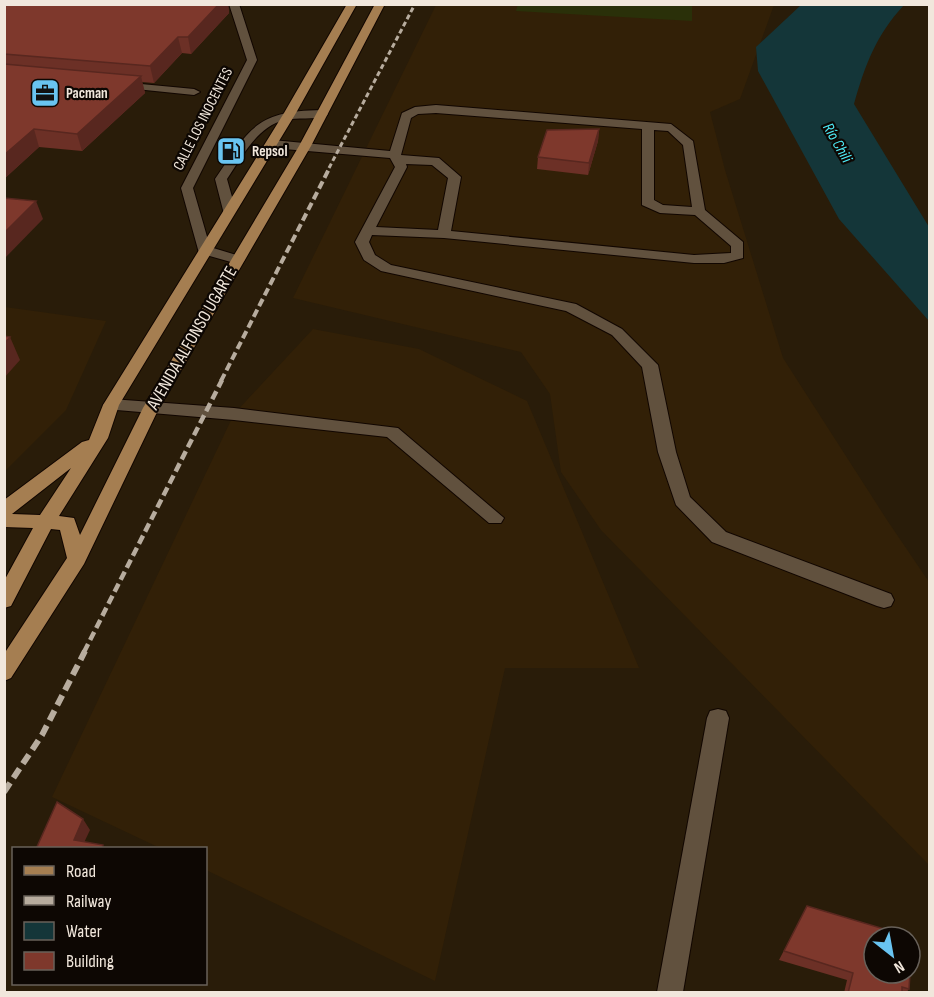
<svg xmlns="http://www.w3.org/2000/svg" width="934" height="997" viewBox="0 0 934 997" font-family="'Sofia Sans Condensed',sans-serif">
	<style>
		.built { fill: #322007 }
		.green { fill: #2a3009 }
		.water { fill: #143639 }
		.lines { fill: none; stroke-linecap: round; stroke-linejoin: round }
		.minor-casing { stroke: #110600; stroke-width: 2 }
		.major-casing { stroke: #110600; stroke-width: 2 }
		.minor { fill: #61513e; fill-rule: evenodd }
		.major { fill: #a57e51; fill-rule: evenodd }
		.rail-far3 { stroke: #b7ac9e; stroke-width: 3; stroke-dasharray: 5 3; stroke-linecap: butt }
		.rail-far2 { stroke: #b7ac9e; stroke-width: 4; stroke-dasharray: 8 4; stroke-linecap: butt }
		.rail-far1 { stroke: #b7ac9e; stroke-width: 4.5; stroke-dasharray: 9 4.5; stroke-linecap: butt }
		.rail { stroke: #b7ac9e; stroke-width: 6; stroke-dasharray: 11 6; stroke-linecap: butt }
		.wall { fill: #6c3026 }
		.shaded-wall { fill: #58271f }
		.building { fill: #7e382c; stroke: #58271f; stroke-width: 1.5 }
		.labels { text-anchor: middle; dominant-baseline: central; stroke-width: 4.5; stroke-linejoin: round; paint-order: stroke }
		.far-poi-label { font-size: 15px; font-weight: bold; fill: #f1e7dc; stroke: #0d0703; text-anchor: start }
		.far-street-label { font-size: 15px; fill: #f1e7dc; stroke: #0d0703 }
		.far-water-label { font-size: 16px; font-style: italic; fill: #4eecf8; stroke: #0d0703 }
		.street-label { font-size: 18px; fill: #f1e7dc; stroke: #0d0703 }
	</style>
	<rect width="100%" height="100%" fill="#291c09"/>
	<g class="built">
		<polygon points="436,5 774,5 740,99 710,112 725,170 783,358 887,520 929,582 929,865 601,530 561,472 550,394 521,352 293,298"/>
		<polygon points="5,307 106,321 66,410 5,471"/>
		<polygon points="313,329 419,349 527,401 639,668 505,668 435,981 206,870 206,848 160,848 52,797 234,414"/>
	</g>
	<polygon class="green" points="518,4 692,5 692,21 516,11"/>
	<path class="water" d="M801,5h103c-28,30 -39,60 -50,99l75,123v94l-90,-102 -81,-148 -2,-24z"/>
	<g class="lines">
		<g class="minor-casing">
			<g id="minor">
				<polygon points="229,4 239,4 257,60 193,188 210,247 243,257 245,260 238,264 199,253 181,188 247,60"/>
				<polygon points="120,82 194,89 200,92 194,95 116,87 116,83"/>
				<path d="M436,105l235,19 22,17 12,69 38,32v16l-19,5h-30l-250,-25 -72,-3 -3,7 6,13 16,10 185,39 46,25 36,36 18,87 14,45 36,35 165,62 3,6 -3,6 -7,2 -7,-2 -165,-64 -36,-37 -18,-53 -16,-85 -30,-32 -46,-24 -185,-40 -17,-11 -9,-18 40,-75 -5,-9 -118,-10 -6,-4 6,-4 118,11 12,-38 13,-6zM436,113l206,16v76l18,8 35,2 36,31v7l-37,2 -243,-24 10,-54 -22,-19 -38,-3 10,-37 7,-4zM654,130l14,1 15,14 9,62 -29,-2 -9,-5zM406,164l26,1 16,13 -10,52 -62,-3 31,-60z"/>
				<path d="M322,110l6,4 -2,2c-13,4 -28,1 -42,4 -27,7 -42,37 -57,59l9,32 -7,4 -5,-1 -9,-35c35,-51 41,-68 107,-69z"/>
				<polygon points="111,399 234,408 398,428 504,518 501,523 489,523 387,437 234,420 105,409 103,405"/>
				<polygon points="718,709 726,711 729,718 683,992 657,992 707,718 710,711"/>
			</g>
		</g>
		<g class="major-casing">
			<path id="major" d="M347,4h10l-61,109 -177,292 -11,33 -49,78 15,2 6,17 63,-127 156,-262 76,-142h10l-74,142 -152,262 -75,156 -73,114 -7,3v-27l63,-96 -7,-28 -9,-1 -40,77 -7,2v-27l29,-53 -29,-1v-27l78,-58 7,-2 14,-35 181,-292zM71,468l-31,47 -28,-1z"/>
		</g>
		<use href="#minor" class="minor"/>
		<use href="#major" class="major"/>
		<polyline class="rail-far3" points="329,168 415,4"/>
		<polyline class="rail-far2" points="221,381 330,167"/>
		<polyline class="rail-far1" points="84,652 222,380"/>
		<polyline class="rail" points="4,792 42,735 85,651"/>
	</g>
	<g class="wall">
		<polygon points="4,4 228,4 229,13 191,54 182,53 154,83 142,82 145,93 82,151 39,147 4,179"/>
		<polygon points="599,129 598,141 588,175 537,169 538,157"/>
		<polygon points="807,906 909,989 906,993 844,993 847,980 779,960"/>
	</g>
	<g class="shaded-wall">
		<polygon points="219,4 228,4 229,13 191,54 188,37"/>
		<polygon points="178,37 182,53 154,83 150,66"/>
		<polygon points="141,76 145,93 82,151 77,134"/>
		<polygon points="34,129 39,147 4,179 4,155"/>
		<polygon points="599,129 598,141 588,175 589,163"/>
		<polygon points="36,201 43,219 4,259 4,233"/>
		<polygon points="10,337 20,360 4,378 4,344"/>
		<polygon points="83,819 90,830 81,849 74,840"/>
	</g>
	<g class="building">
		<polygon points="4,4 219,4 188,37 178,37 150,66 4,54"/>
		<polygon points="4,64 141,76 77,134 34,129 4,155"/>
		<polygon points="599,129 589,163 538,157 547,130"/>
		<polygon points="4,198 36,201 4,233"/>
		<polygon points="4,336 10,337 4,344"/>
		<polygon points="57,802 83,819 74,840 103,845 102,849 36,849"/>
		<polygon points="807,906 911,937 910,968 910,937 874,937 874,973 910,973 909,989 902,987 902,993 848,993 853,973 784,951"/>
	</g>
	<defs>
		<g id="office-square" transform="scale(1.5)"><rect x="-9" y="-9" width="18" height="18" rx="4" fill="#69c4f1" stroke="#0d0703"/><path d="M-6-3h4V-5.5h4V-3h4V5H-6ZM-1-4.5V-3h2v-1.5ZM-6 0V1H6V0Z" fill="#111"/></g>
		<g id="fuel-square" transform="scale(1.5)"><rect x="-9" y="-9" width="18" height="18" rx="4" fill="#69c4f1" stroke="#0d0703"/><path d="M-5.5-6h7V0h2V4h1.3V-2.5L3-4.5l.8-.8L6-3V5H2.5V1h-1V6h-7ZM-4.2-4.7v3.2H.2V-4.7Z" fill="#111"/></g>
	</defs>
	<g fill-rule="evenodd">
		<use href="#office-square" x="45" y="93"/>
		<use href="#fuel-square" x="231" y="151"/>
	</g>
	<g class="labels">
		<g class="far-poi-label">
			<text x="66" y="93">Pacman</text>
			<text x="252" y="151">Repsol</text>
		</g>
		<g class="far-street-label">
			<text transform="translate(203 119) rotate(-63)">CALLE LOS INOCENTES</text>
		</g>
		<g class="far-water-label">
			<text transform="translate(837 143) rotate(60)">Río Chili</text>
		</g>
		<g class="street-label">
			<text transform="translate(192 338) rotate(-60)">AVENIDA ALFONSO UGARTE</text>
		</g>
	</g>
	<rect width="934" height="997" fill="none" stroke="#f1e7dc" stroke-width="12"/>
	<rect x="12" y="847" width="195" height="138" fill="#0d0703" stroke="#68615a" stroke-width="1.5"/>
	<rect x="24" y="866" width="30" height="9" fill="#a57e51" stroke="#68615a" stroke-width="1.5"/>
	<text x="66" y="877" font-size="18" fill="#f1e7dc">Road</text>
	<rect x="24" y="896" width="30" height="9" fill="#b7ac9e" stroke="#68615a" stroke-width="1.5"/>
	<text x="66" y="907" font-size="18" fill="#f1e7dc">Railway</text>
	<rect x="24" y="922" width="30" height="18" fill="#143639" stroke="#68615a" stroke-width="1.5"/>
	<text x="66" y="937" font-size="18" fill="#f1e7dc">Water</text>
	<rect x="24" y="952" width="30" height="18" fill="#7e382c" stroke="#68615a" stroke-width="1.5"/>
	<text x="66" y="967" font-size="18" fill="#f1e7dc">Building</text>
	<g transform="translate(892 955) rotate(149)"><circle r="28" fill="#0d0703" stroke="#68615a" stroke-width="1.5"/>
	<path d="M0-4.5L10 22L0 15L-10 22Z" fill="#69c4f1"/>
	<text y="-9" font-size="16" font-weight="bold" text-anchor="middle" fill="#f1e7dc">N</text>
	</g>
</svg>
